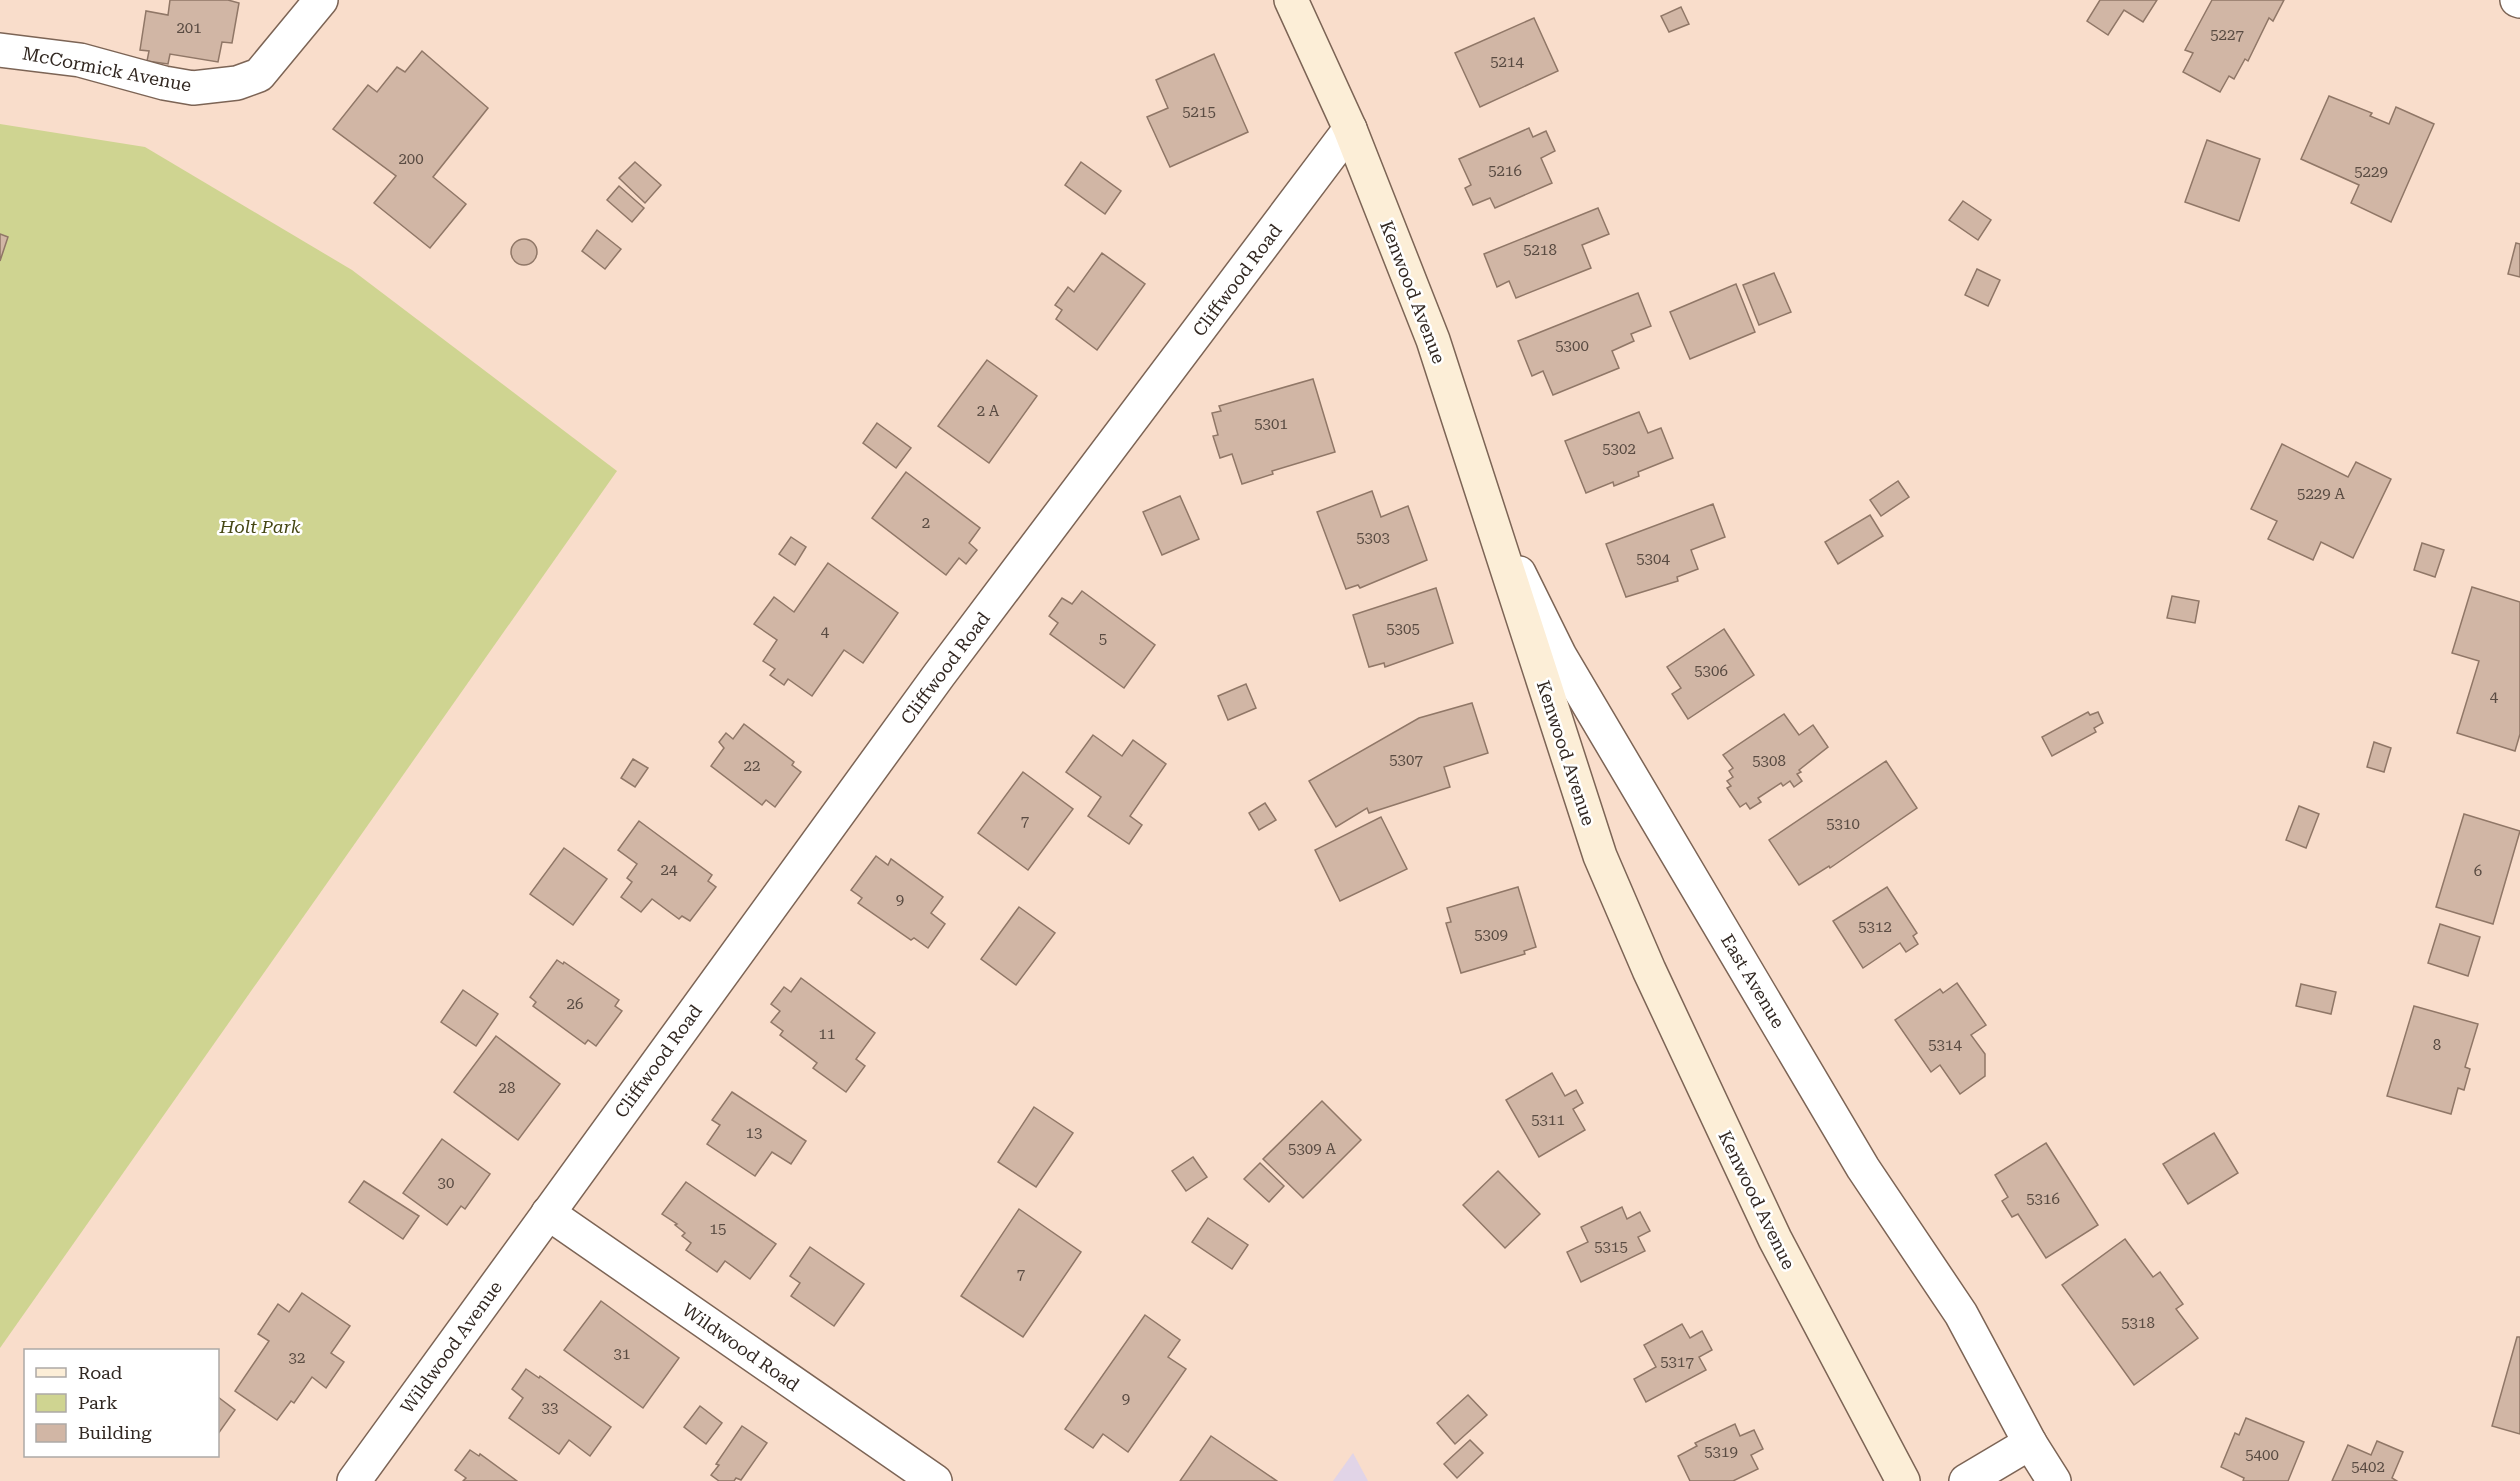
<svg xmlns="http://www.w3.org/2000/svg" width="2520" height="1481" viewBox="0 0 2520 1481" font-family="'Roboto Serif',serif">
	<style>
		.education { fill: #e1d4e7 }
		.green { fill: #cfd491 }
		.building { fill: #d1b6a5; stroke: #907767; stroke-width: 1.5 }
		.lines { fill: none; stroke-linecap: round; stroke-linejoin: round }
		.minor-casing { stroke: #7c6455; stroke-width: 36 }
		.secondary-casing { stroke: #7c6455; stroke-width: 36 }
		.minor { stroke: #fff; stroke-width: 33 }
		.secondary { stroke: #fceed7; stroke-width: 33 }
		.labels { text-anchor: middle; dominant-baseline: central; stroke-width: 5; stroke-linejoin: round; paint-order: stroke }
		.number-label { font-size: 15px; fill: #594b42 }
		.street-label { font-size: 18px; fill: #312721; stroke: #fff }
		.park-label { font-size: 18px; font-style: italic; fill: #454713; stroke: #fff }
	</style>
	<rect width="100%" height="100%" fill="#f9ddcb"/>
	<polygon class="education" points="1353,1453 1368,1481 1333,1481"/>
	<polygon class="green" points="0,124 145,147 352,270 617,471 0,1348"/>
	<g class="building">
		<polygon points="170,0 228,0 239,3 232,43 222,42 218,62 170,54 168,64 147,61 149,51 140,50 146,11 168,15"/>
		<polygon points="2100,0 2157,0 2143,22 2124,10 2108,35 2087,21"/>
		<polygon points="2212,0 2284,0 2273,21 2269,18 2248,61 2245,59 2234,79 2229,76 2220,92 2183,72 2193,53 2185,50"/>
		<polygon points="1681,7 1689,24 1669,32 1661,16"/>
		<polygon points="1534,18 1558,71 1480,107 1455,53"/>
		<polygon points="422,51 488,108 433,177 466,204 430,248 374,203 396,176 333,129 368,85 377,92 397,67 405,72"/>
		<polygon points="1214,54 1248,132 1170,167 1147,117 1168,108 1156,80"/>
		<polygon points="2329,96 2372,113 2370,116 2389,124 2396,107 2434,124 2391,222 2351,203 2359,185 2301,159"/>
		<polygon points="1529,128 1533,137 1546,131 1555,151 1541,158 1552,183 1495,208 1490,198 1473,205 1465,188 1471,185 1459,159"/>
		<polygon points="2207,140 2260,159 2239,221 2185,202"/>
		<polygon points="635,162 661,185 645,203 619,178"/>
		<polygon points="1081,162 1121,191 1105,214 1065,185"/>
		<polygon points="619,186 644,208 632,222 607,200"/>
		<polygon points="1963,201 1991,220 1978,240 1949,220"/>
		<polygon points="1598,208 1609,234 1582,245 1591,268 1516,298 1509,281 1497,287 1484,254"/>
		<polygon points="597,230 621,249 605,269 582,251"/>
		<polygon points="0,234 8,237 0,261"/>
		<circle cx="524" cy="252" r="13"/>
		<polygon points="2516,243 2520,244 2520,277 2508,274"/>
		<polygon points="1102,253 1145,284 1097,350 1056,319 1062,310 1055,305 1068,287 1074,292"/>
		<polygon points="1977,269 2000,280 1988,306 1965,295"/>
		<polygon points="1774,273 1791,312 1759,325 1743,285"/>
		<polygon points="1736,284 1755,332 1690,359 1670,312"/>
		<polygon points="1638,293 1651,326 1631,334 1634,341 1612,351 1619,368 1553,395 1543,371 1532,376 1518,341"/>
		<polygon points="987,360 1037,396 989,463 938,426"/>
		<polygon points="1313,379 1335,452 1272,471 1273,474 1242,484 1232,454 1220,458 1213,436 1218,435 1212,413 1221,411 1219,406"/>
		<polygon points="1639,412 1648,433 1661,428 1673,458 1638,472 1639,476 1614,486 1613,482 1586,493 1565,441"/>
		<polygon points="877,423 911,448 896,468 863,443"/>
		<polygon points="2282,444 2348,477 2356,462 2391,479 2353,558 2321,542 2313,560 2268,539 2277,521 2251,509"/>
		<polygon points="906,472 980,528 969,543 977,550 966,564 959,558 946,575 872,518"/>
		<polygon points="1898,481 1909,497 1881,516 1870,500"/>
		<polygon points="1372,491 1381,517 1408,506 1427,560 1360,588 1358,585 1346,589 1317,512"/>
		<polygon points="1180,496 1199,539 1162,555 1143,512"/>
		<polygon points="1713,504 1725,537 1691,550 1698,569 1677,577 1678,581 1626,597 1606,544"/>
		<polygon points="1870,515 1883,536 1838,564 1825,542"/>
		<polygon points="791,537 806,547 795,565 779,554"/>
		<polygon points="2422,543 2444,550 2435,577 2414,570"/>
		<polygon points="828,563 898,613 863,663 844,650 812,696 788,679 784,685 770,675 775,669 763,661 777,640 754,624 774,597 794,612"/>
		<polygon points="2472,587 2520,602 2520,734 2515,751 2457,733 2479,661 2452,653"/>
		<polygon points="1436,588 1453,643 1385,667 1384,663 1369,667 1353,615"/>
		<polygon points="1082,591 1155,645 1124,688 1050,634 1058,623 1049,616 1062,598 1072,604"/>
		<polygon points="2172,596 2199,601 2195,623 2167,618"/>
		<polygon points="1724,629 1754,675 1688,719 1672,694 1681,688 1667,667"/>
		<polygon points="1246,684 1256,708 1228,720 1218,696"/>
		<polygon points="1472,703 1488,753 1444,767 1450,787 1369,813 1367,808 1336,827 1309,781 1419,718"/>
		<polygon points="2088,712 2090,715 2098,712 2103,723 2094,728 2096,732 2052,756 2042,737"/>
		<polygon points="1784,714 1799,735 1813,725 1828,747 1799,770 1801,772 1797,774 1802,781 1794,787 1790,781 1783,786 1781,783 1758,798 1761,802 1750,809 1746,803 1740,807 1727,788 1731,786 1727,781 1733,777 1729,771 1733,768 1723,755"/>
		<polygon points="744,724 794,762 792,765 801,772 775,807 766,800 762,805 711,766 724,748 719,742 726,733 733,739"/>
		<polygon points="1093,735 1122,756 1133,740 1166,764 1130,816 1142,825 1129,844 1088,816 1101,797 1066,772"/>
		<polygon points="2374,742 2391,748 2384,772 2367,767"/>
		<polygon points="633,759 648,768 635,787 621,778"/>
		<polygon points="1886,761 1917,808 1830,868 1829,866 1799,885 1769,840"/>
		<polygon points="1023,772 1073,809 1028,870 978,833"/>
		<polygon points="1265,803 1276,820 1259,830 1249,813"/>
		<polygon points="2299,806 2319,814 2306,848 2286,840"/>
		<polygon points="2464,814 2520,831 2493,924 2436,907"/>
		<polygon points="1381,817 1407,869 1340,901 1315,850"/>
		<polygon points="639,821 712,875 708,881 716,887 690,921 682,916 679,919 652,899 641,912 621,897 632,882 627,878 637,864 618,850"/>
		<polygon points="564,848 607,879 573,925 530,894"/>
		<polygon points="876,856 888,865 891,859 943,897 931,913 945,924 928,948 914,938 911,940 858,903 862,898 851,890"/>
		<polygon points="1518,887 1536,947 1524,951 1525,954 1461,973 1446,923 1451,922 1447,908"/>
		<polygon points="1887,887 1917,933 1913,936 1918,944 1906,952 1900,943 1863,968 1833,921"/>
		<polygon points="1019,907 1055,933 1016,985 981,959"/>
		<polygon points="2440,924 2480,937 2468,976 2428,963"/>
		<polygon points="557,960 563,964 564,962 619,1000 615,1006 622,1011 596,1046 588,1040 585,1044 533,1006 536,1002 530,997"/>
		<polygon points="801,978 875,1033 856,1059 865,1066 846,1092 813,1068 817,1063 780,1035 783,1031 771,1022 780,1011 771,1004 784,987 791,992"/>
		<polygon points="1957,983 1986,1025 1971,1035 1985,1054 1985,1076 1960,1094 1940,1065 1931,1072 1895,1020 1940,989 1943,993"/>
		<polygon points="2301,984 2336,992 2331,1014 2296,1006"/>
		<polygon points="463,990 498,1014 476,1046 441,1022"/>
		<polygon points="2414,1006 2478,1024 2465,1067 2470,1069 2464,1090 2458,1088 2451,1114 2387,1096"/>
		<polygon points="496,1036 560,1084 518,1140 454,1092"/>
		<polygon points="1552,1073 1565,1096 1576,1090 1583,1103 1573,1109 1585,1130 1539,1157 1506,1100"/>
		<polygon points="732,1092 806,1141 791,1164 772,1152 755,1176 707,1144 720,1125 712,1120"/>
		<polygon points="1322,1101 1361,1140 1303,1198 1263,1159"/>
		<polygon points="1034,1107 1073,1133 1036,1187 998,1162"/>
		<polygon points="2214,1133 2238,1173 2188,1204 2163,1164"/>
		<polygon points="442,1139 490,1174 465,1209 461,1206 447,1225 403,1193"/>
		<polygon points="2046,1143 2098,1225 2046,1258 2018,1214 2012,1217 2002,1201 2008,1197 1995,1175"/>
		<polygon points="1193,1157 1207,1177 1186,1191 1172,1171"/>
		<polygon points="1260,1163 1284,1186 1269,1202 1244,1179"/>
		<polygon points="1498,1171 1540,1214 1505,1248 1463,1205"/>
		<polygon points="364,1181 419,1216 403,1239 349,1202"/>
		<polygon points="686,1182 776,1244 750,1279 725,1261 717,1272 686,1250 691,1243 682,1236 685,1233 675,1225 677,1224 662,1214"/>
		<polygon points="1622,1207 1627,1219 1640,1212 1650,1231 1638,1237 1645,1251 1581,1282 1567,1252 1588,1242 1581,1227"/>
		<polygon points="1019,1209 1081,1252 1023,1337 961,1296"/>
		<polygon points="1208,1218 1248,1245 1232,1269 1192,1242"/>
		<polygon points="2125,1239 2153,1277 2160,1272 2183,1304 2176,1309 2198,1338 2134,1385 2062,1285"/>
		<polygon points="810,1247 864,1284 834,1326 791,1296 800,1283 790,1276"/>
		<polygon points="302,1293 350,1326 331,1353 344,1362 326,1388 312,1377 294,1403 291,1401 277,1420 235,1391 269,1341 258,1334 278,1304 289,1312"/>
		<polygon points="601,1301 679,1358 643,1408 564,1350"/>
		<polygon points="1145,1315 1180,1340 1168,1357 1186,1369 1128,1452 1103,1434 1093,1448 1065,1429"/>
		<polygon points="1682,1324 1690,1338 1702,1331 1712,1350 1699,1357 1706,1370 1646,1402 1634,1379 1656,1367 1644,1345"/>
		<polygon points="2517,1337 2520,1337 2520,1434 2492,1426"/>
		<polygon points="526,1369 539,1378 540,1376 611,1427 590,1456 569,1440 559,1454 509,1418 523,1398 512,1389"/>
		<polygon points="1468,1395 1487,1415 1455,1444 1437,1423"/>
		<polygon points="218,1397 235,1410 218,1434"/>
		<polygon points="700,1406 722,1423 706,1444 684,1427"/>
		<polygon points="2246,1418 2304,1442 2288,1481 2243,1481 2244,1478 2221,1467 2235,1433 2239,1435"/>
		<polygon points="1735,1424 1740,1436 1754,1430 1763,1449 1751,1455 1758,1469 1733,1481 1690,1481 1678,1456 1697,1446 1695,1443"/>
		<polygon points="742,1426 767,1443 741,1480 736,1478 734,1481 719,1481 711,1475 719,1465 716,1464"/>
		<polygon points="1211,1436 1277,1481 1180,1481"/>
		<polygon points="1470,1440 1483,1453 1457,1478 1444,1464"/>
		<polygon points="2377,1441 2403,1452 2392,1478 2397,1481 2332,1481 2348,1445 2371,1455"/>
		<polygon points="470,1450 479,1456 480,1454 517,1481 463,1481 466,1478 455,1470"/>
	</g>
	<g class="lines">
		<g class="minor-casing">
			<g id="minor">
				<polyline points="2517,0 2520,1"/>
				<polyline points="0,50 80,60 164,83 193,88 237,83 259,75 321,0"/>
				<polyline points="1519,573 1560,656 1863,1168 1961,1314 2030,1443 2054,1481"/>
				<polyline points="548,1213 935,1481"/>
				<polyline points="354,1481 939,675 1350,129"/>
				<polyline points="1966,1481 2030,1443"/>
			</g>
		</g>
		<g class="secondary-casing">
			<polyline id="secondary" points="1291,0 1350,129 1433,340 1600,856 1649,970 1775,1239 1903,1481"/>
		</g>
		<use href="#minor" class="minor"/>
		<use href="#secondary" class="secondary"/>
	</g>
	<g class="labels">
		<g class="number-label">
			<text x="189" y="28">201</text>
			<text x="2227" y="35">5227</text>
			<text x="1507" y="62">5214</text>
			<text x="1199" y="112">5215</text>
			<text x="411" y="159">200</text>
			<text x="1505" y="171">5216</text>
			<text x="2371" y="172">5229</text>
			<text x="1540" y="250">5218</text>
			<text x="1572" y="346">5300</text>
			<text x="988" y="411">2 A</text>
			<text x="1271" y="424">5301</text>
			<text x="1619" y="449">5302</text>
			<text x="2321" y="494">5229 A</text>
			<text x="926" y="523">2</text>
			<text x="1373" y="538">5303</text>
			<text x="1653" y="559">5304</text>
			<text x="1403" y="629">5305</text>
			<text x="825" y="632">4</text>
			<text x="1103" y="639">5</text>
			<text x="1711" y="671">5306</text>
			<text x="2494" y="697">4</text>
			<text x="1406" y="760">5307</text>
			<text x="1769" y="761">5308</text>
			<text x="752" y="766">22</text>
			<text x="1025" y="821">7</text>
			<text x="1843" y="824">5310</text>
			<text x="669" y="870">24</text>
			<text x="2478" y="871">6</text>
			<text x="900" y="900">9</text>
			<text x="1875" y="927">5312</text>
			<text x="1491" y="935">5309</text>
			<text x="575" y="1004">26</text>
			<text x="827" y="1034">11</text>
			<text x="1945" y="1045">5314</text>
			<text x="2437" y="1045">8</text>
			<text x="507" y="1088">28</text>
			<text x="1548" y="1120">5311</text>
			<text x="754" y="1133">13</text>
			<text x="1312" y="1149">5309 A</text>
			<text x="446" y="1183">30</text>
			<text x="2043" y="1199">5316</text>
			<text x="718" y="1229">15</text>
			<text x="1611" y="1247">5315</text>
			<text x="1021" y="1274">7</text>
			<text x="2138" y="1323">5318</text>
			<text x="622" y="1354">31</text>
			<text x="297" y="1358">32</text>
			<text x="1677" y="1362">5317</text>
			<text x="1126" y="1399">9</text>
			<text x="550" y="1408">33</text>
			<text x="1721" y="1452">5319</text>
			<text x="2262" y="1455">5400</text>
			<text x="2368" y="1467">5402</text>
		</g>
		<g class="street-label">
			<text transform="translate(107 69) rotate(11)">McCormick Avenue</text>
			<text transform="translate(1237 280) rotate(-53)">Cliffwood Road</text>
			<text transform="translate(1413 292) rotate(69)">Kenwood Avenue</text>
			<text transform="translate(945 668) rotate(-53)">Cliffwood Road</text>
			<text transform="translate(1566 753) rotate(72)">Kenwood Avenue</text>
			<text transform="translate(1753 981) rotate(59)">East Avenue</text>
			<text transform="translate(658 1061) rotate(-54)">Cliffwood Road</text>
			<text transform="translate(1757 1200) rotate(64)">Kenwood Avenue</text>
			<text transform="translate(451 1347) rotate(-54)">Wildwood Avenue</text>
			<text transform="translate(741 1347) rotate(35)">Wildwood Road</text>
		</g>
		<g class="park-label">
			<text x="260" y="526">Holt Park</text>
		</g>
	</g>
	<rect x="24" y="1349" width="195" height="108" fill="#ffffff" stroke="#ada9a6" stroke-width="1.5"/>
	<rect x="36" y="1368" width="30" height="9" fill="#fceed7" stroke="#ada9a6" stroke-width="1.5"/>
	<text x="78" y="1379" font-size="18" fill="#312721">Road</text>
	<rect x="36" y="1394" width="30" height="18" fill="#cfd491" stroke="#ada9a6" stroke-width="1.5"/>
	<text x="78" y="1409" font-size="18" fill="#312721">Park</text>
	<rect x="36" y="1424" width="30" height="18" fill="#d1b6a5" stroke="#ada9a6" stroke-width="1.5"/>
	<text x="78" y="1439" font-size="18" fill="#312721">Building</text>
</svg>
